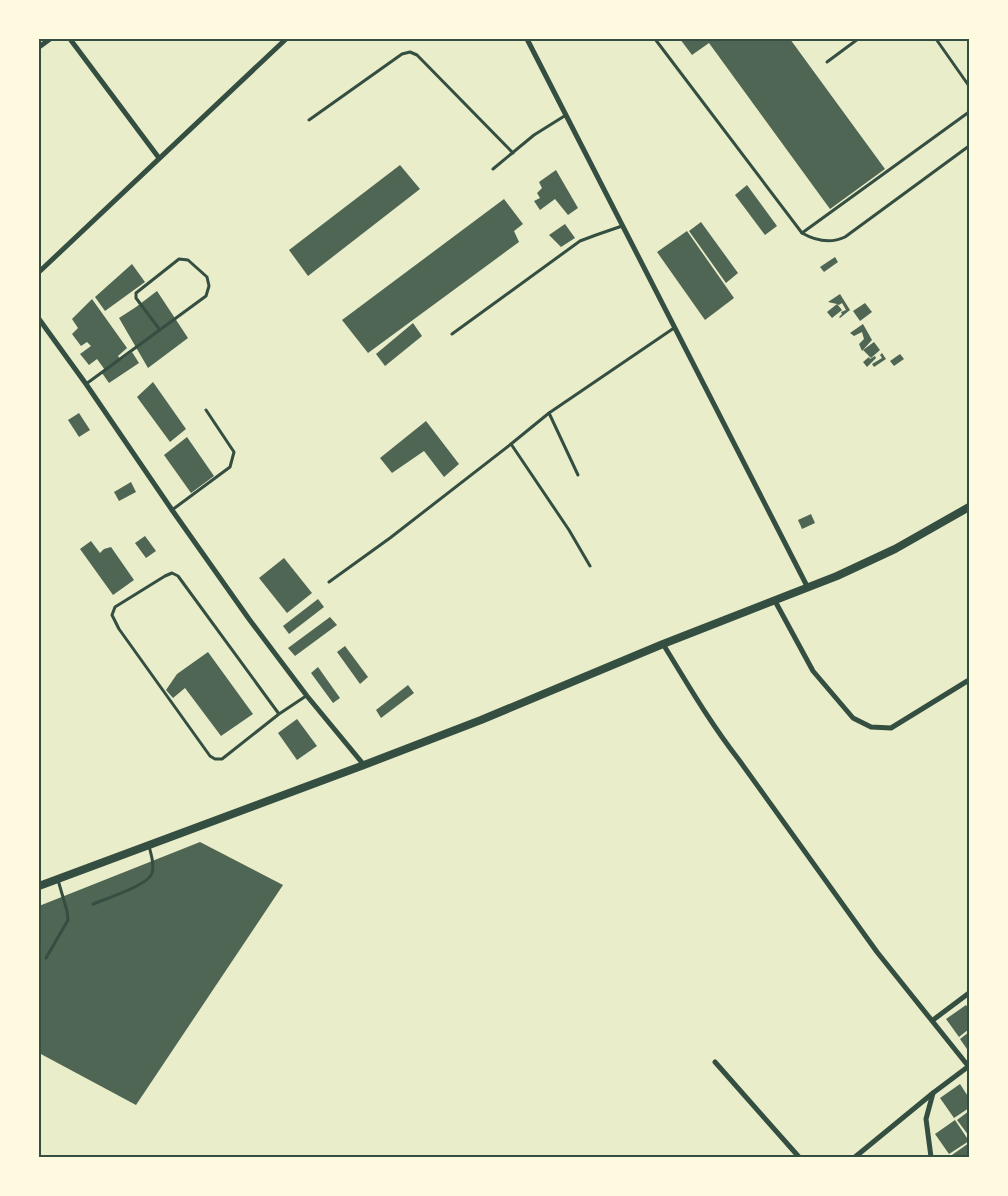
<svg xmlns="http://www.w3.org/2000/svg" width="1008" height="1196" viewBox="0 0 1008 1196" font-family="'Alegreya Sans',sans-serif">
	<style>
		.building { fill: #4f6655 }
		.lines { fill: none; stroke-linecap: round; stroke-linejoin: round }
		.service { stroke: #344e41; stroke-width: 3 }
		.minor { stroke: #344e41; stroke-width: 5 }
		.tertiary { stroke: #344e41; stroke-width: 8 }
		.neatline { fill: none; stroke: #344e41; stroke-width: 2 }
	</style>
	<rect width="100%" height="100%" fill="#e9edc9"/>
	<g class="building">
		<polygon points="680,39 790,39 885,169 830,209 709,43 692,55"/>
		<polygon points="400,165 420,189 308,276 289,250"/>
		<polygon points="556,170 578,208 568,215 555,199 540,210 534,201 540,198 537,193 542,188 539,182"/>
		<polygon points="747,185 777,226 765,235 735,195"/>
		<polygon points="504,199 523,224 514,231 519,242 368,353 342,320"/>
		<polygon points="701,222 738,273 726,283 689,231"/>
		<polygon points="565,224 575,238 561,247 549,235"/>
		<polygon points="687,231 734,298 705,320 657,252"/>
		<polygon points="835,257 838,262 824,272 820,267"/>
		<polygon points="132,264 145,282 105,311 95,297"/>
		<polygon points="157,291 188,338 148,368 119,318 136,307"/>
		<polygon points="840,294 850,310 840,318 839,317 842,314 841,312 846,310 842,303 839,305 837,304 842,310 832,318 827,312 837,304 828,302"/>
		<polygon points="92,299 127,348 118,356 121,360 132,352 139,363 109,383 102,373 105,370 97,359 89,365 80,354 91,346 87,342 81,346 72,334 78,328 72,319"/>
		<polygon points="865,303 872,312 860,321 853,311"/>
		<polygon points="413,323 422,336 385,366 376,354"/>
		<polygon points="863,324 872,340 862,351 859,344 864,339 862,332 854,336 850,333"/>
		<polygon points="874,342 880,350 871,358 863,350"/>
		<polygon points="882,353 886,359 874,367 872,364 882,358 880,355"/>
		<polygon points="900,354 904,359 894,366 890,361"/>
		<polygon points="875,356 876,358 867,367 863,362 869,357 870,359"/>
		<polygon points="153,382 186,429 170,442 137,397"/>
		<polygon points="79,413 90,430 79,437 68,420"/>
		<polygon points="426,421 459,464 444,477 424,451 392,473 380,458"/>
		<polygon points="187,437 214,476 191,493 164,455"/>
		<polygon points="131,482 136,492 119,501 114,492"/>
		<polygon points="811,514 815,523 802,529 798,520"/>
		<polygon points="145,536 156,551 146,558 135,543"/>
		<polygon points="91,541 100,553 104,549 111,547 134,580 113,595 80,549"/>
		<polygon points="284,558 312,593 287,613 259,578"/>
		<polygon points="318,599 324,607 289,634 283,626"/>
		<polygon points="330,617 337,625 295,656 288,648"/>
		<polygon points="345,646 368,677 360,684 337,652"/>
		<polygon points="208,652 253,714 221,736 185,688 173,698 166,690 177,674"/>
		<polygon points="318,667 340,698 333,703 311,673"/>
		<polygon points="408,685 414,693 381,718 376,710"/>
		<polygon points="297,719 317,746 297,760 278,733"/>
		<polygon points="200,842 283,885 136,1105 39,1053 39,906"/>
		<polygon points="966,1005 969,1009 969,1029 959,1037 946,1019"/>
		<polygon points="969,1032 969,1052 960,1039"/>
		<polygon points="960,1084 969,1098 969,1108 954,1118 940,1098"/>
		<polygon points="969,1111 969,1136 957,1120"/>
		<polygon points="955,1120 969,1141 949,1154 935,1134"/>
		<polygon points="969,1143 969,1157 949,1157"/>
	</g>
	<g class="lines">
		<g class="service">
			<path d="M655,39l147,194c14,8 28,11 43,4l124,-91"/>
			<polyline points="936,39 969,86"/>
			<polyline points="827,62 858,39"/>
			<polyline points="309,120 402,54 410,52 417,55 513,153"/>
			<polyline points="493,169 534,135 566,115"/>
			<polyline points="802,233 969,112"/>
			<polyline points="452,334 580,241 596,235 622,226"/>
			<polyline points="86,384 206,296 209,286 207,277 188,260 179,259 136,293 136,298 160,330"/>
			<polyline points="549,413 578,475"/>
			<polyline points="511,444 569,530 590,566"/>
			<polyline points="172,510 230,467 234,452 206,410"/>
			<polyline points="329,582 390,538 511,444 549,413 674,328"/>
			<polyline points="279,714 178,576 172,573 165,576 115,607 112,615 119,629 210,756 215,759 222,759 279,714 306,696"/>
			<path d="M93,904c12,-5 56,-19 59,-31 3,-8 -1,-19 -3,-27"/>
			<polyline points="46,958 68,920 67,911 58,880"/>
		</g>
		<g class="minor">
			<polyline points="70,39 159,158"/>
			<polyline points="527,39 808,588"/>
			<polyline points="39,47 50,39"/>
			<polyline points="39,272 286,39"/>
			<polyline points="39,319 86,384 172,510 249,619 307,696 364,765"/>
			<polyline points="775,601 813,671 853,718 871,727 891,728 969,680"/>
			<path d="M663,644c24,39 47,79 76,116l138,192 92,115"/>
			<polyline points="933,1020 969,993"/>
			<polyline points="715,1062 799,1157"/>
			<polyline points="855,1157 933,1093 969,1066"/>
			<polyline points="931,1157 926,1119 933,1093"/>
		</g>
		<polyline class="tertiary" points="39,886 364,765 481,720 663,644 837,576 895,549 969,507"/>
	</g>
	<rect width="1008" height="1196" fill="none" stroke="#fefae0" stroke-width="80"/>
	<rect x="40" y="40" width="928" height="1116" class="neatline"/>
</svg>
